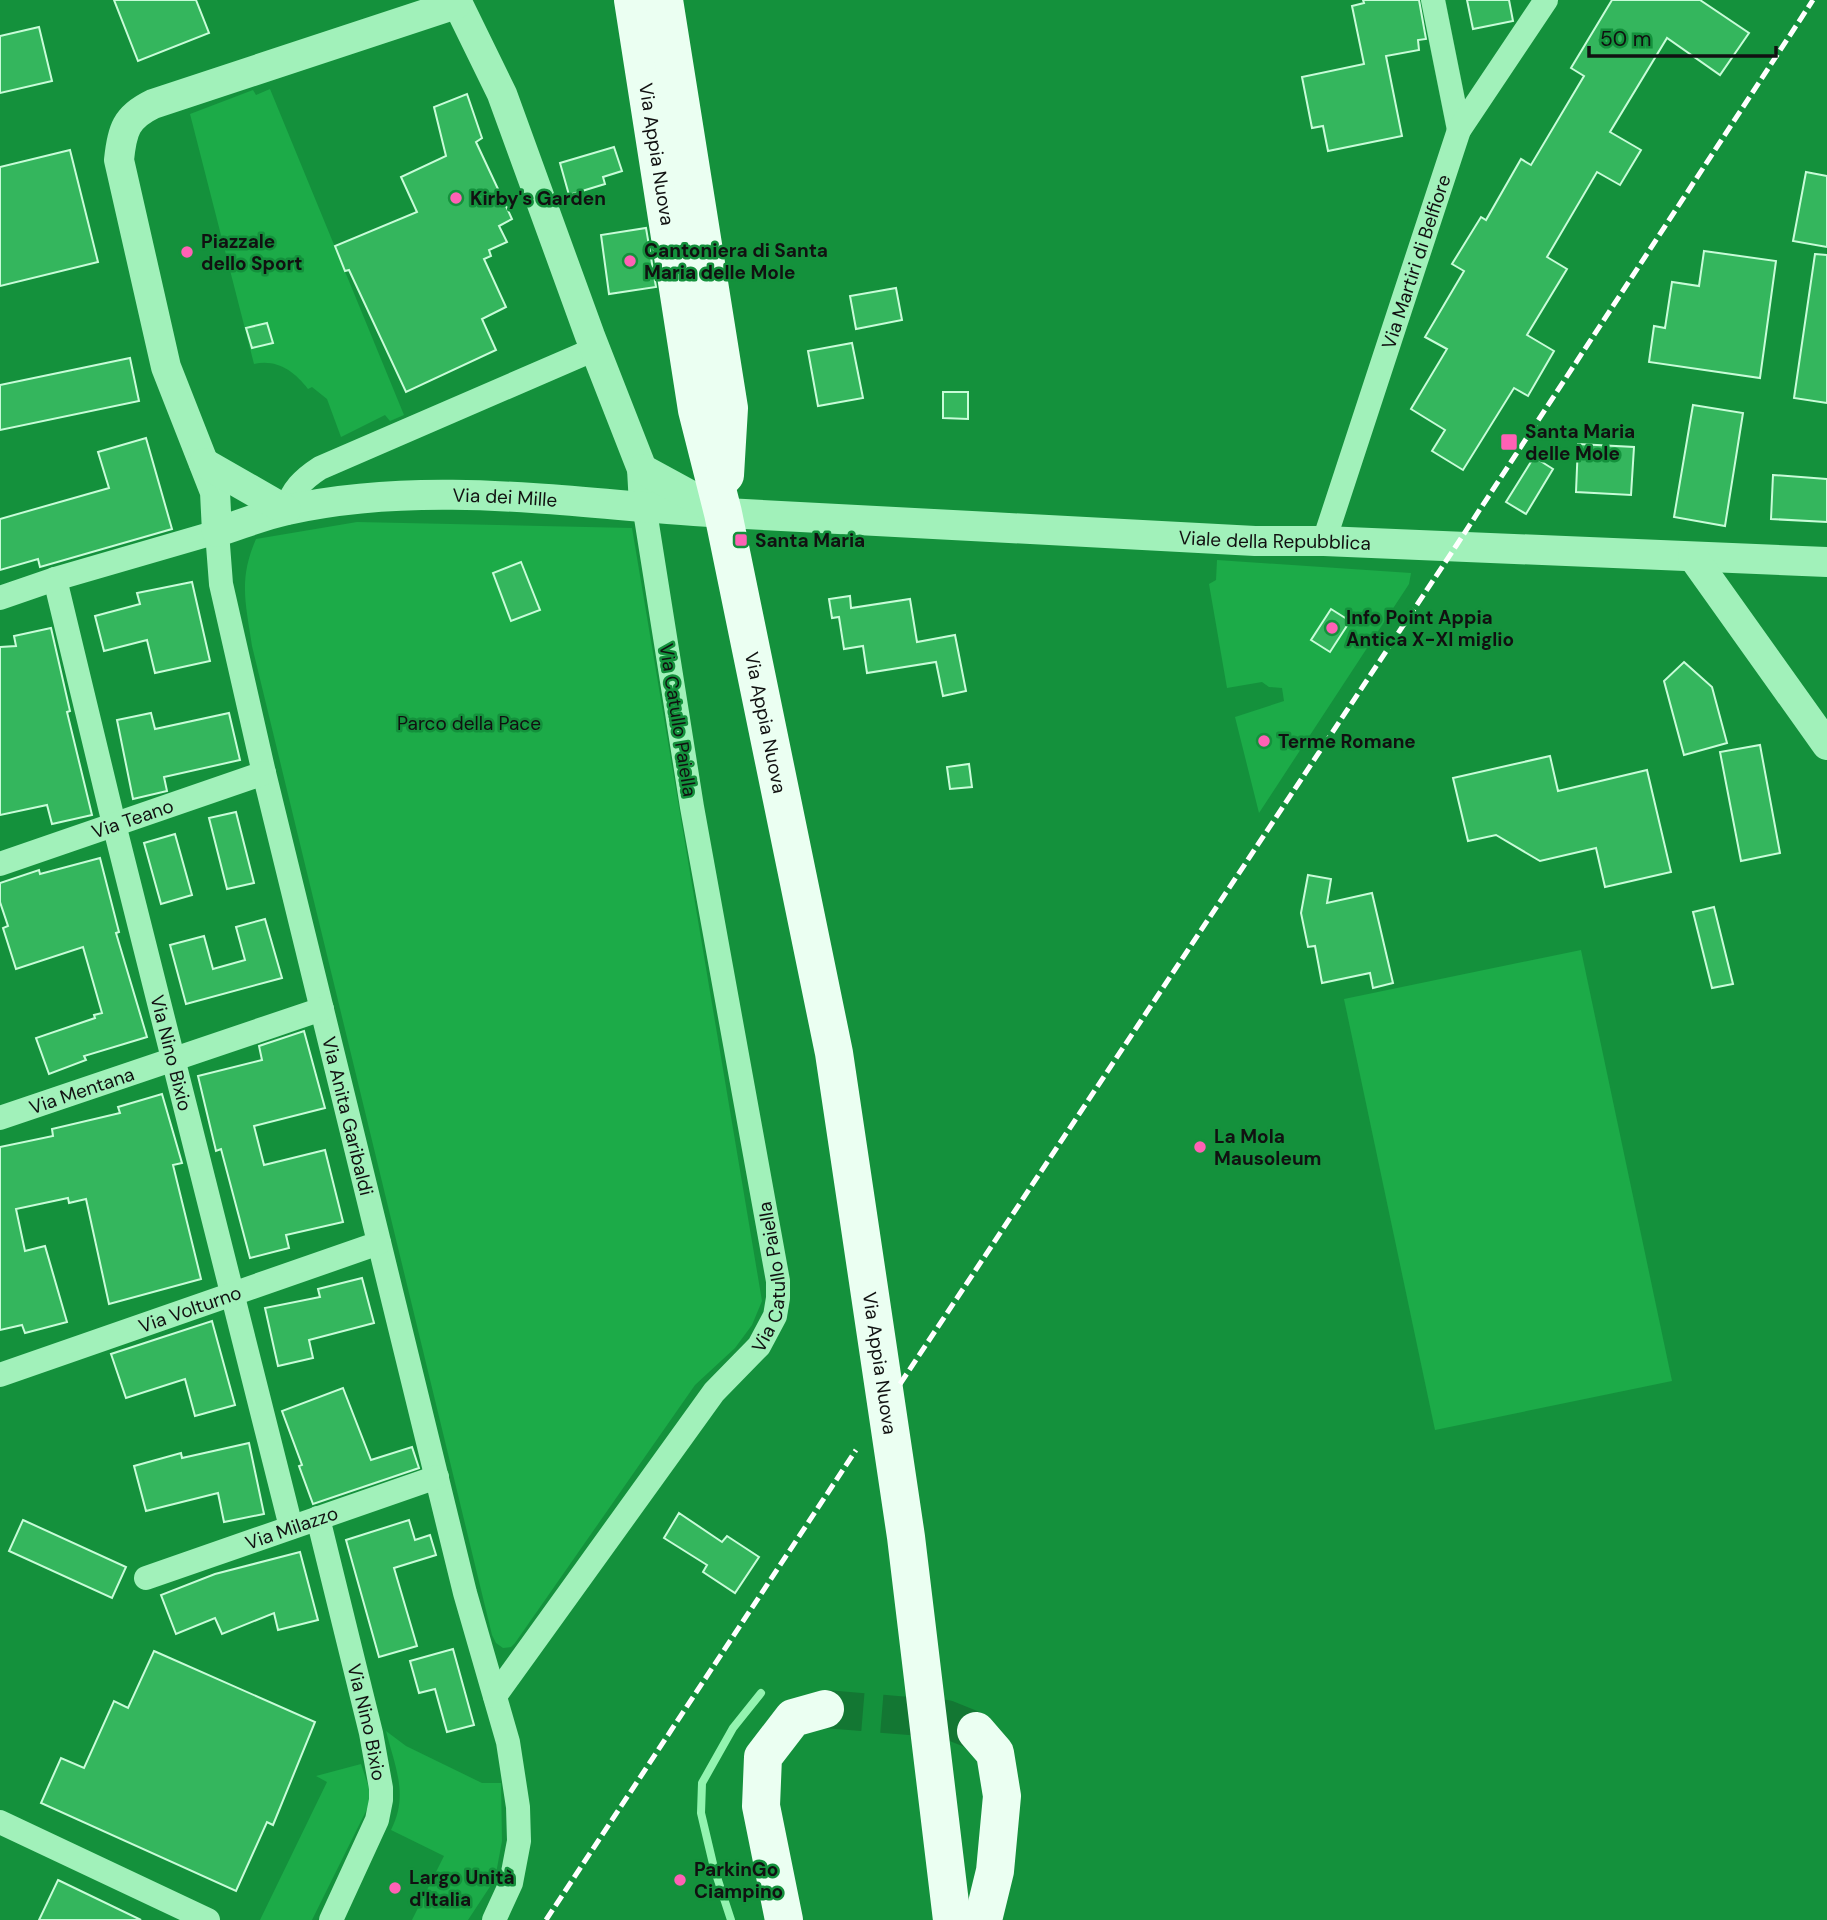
<svg xmlns="http://www.w3.org/2000/svg" width="1827" height="1920" viewBox="0 0 1827 1920" font-family="'DM Sans',sans-serif">
	<style>
		.green { fill: #1cab48 }
		.lines { fill: none; stroke-linecap: round; stroke-linejoin: round }
		.stream { stroke: #93f4b0; stroke-width: 8 }
		.building { fill: #34b65d; stroke: #c8fcd8; stroke-width: 2 }
		.primary-tunnel { stroke: #137733; stroke-width: 38; stroke-dasharray: 38 19; stroke-linecap: butt }
		.minor { stroke: #a1f1ba; stroke-width: 24 }
		.tertiary { stroke: #a1f1ba; stroke-width: 30 }
		.primary { stroke: #ebfff2; stroke-width: 38 }
		.rail { stroke: #fff; stroke-width: 5; stroke-dasharray: 12 5; stroke-linecap: butt }
		.poi-dot { fill: #ff61b5; stroke: #14913c; stroke-width: 2.5 }
		.labels { text-anchor: middle; dominant-baseline: central; stroke-width: 5; stroke-linejoin: round; paint-order: stroke }
		.street-label { font-size: 19px; fill: #111; stroke: #14913c }
		.poi-label { font-size: 19px; font-weight: bold; fill: #111; stroke: #14913c; text-anchor: start }
		.park-label { font-size: 19px; fill: #111; stroke: #14913c }
	</style>
	<rect width="100%" height="100%" fill="#14913c"/>
	<g class="green">
		<path d="M270,89l134,326 -14,6 -5,-6 -44,22 -14,-38 -15,-12 -4,2c-14,-18 -31,-30 -54,-25l-64,-250 63,-24 3,5z"/>
		<path d="M357,522l275,6 130,773 -10,24 -17,23 -40,37 -180,258 -4,4 -8,1 -7,-5 -4,-8 -240,-989c-6,-42 -14,-66 4,-107z"/>
		<polygon points="1217,560 1411,573 1409,584 1259,813 1235,717 1284,701 1282,688 1269,687 1262,682 1227,688 1209,584 1216,580"/>
		<polygon points="1581,950 1672,1381 1435,1430 1344,999"/>
		<path d="M386,1731l20,15 76,37h19l1,58 -7,38 -27,41h-56l32,-64 -53,-26c18,-35 4,-63 -5,-99z"/>
		<polygon points="361,1764 370,1791 369,1805 312,1920 260,1920 327,1782 316,1776"/>
	</g>
	<g class="lines">
		<polyline class="stream" points="731,1920 714,1868 701,1813 702,1783 733,1728 761,1693"/>
	</g>
	<g class="building">
		<polygon points="114,0 196,0 209,33 138,61"/>
		<polygon points="1363,0 1419,0 1426,39 1418,40 1419,50 1386,56 1402,136 1328,151 1323,126 1312,128 1302,77 1364,64 1352,6 1364,3"/>
		<polygon points="1467,0 1509,0 1513,21 1473,29"/>
		<polygon points="1612,0 1700,0 1749,33 1720,75 1667,38 1610,132 1641,150 1620,185 1597,172 1547,257 1567,269 1527,335 1554,351 1528,396 1514,388 1463,470 1432,451 1445,430 1411,409 1447,349 1425,337 1464,271 1452,264 1481,217 1486,220 1521,159 1531,165 1584,76 1571,68"/>
		<polygon points="39,27 52,81 0,93 0,36"/>
		<polygon points="467,94 482,138 476,142 512,219 499,226 507,242 489,250 491,256 484,259 506,307 482,319 496,350 406,392 349,270 345,271 335,246 417,212 401,177 446,156 434,107"/>
		<polygon points="614,147 622,171 603,177 605,184 569,195 560,163"/>
		<polygon points="70,150 98,262 0,286 0,167"/>
		<polygon points="1806,172 1827,176 1827,247 1793,241"/>
		<polygon points="646,228 656,287 609,294 601,235"/>
		<polygon points="1704,251 1776,261 1760,378 1649,362 1654,326 1665,328 1672,282 1699,286"/>
		<polygon points="1815,254 1827,255 1827,403 1794,398"/>
		<polygon points="896,288 902,320 856,329 850,296"/>
		<polygon points="267,323 273,343 252,348 246,328"/>
		<polygon points="852,343 863,398 818,406 808,351"/>
		<polygon points="130,358 139,401 0,430 0,385"/>
		<polygon points="943,392 968,392 968,419 943,418"/>
		<polygon points="1693,405 1743,413 1725,526 1674,517"/>
		<polygon points="146,438 172,529 40,567 38,559 0,570 0,519 109,488 98,452"/>
		<polygon points="1578,444 1634,447 1631,495 1576,492"/>
		<polygon points="1534,457 1553,469 1526,514 1506,502"/>
		<polygon points="1773,475 1827,479 1827,522 1771,519"/>
		<polygon points="521,562 540,610 511,621 493,573"/>
		<polygon points="192,582 210,661 155,673 147,640 104,651 95,616 140,604 137,593"/>
		<polygon points="850,596 851,608 910,599 917,642 955,635 966,691 943,696 936,662 867,673 863,646 844,649 839,617 832,618 829,599"/>
		<polygon points="1331,609 1350,621 1330,652 1311,640"/>
		<polygon points="51,628 70,711 67,712 92,815 52,824 47,805 0,815 0,647 16,646 14,636"/>
		<polygon points="1684,662 1712,687 1727,743 1684,755 1664,681"/>
		<polygon points="151,713 155,729 229,713 240,760 164,777 167,791 133,799 117,720"/>
		<polygon points="1760,745 1780,853 1741,861 1720,752"/>
		<polygon points="1550,756 1558,791 1647,770 1671,872 1605,887 1596,848 1540,861 1496,835 1468,841 1453,778"/>
		<polygon points="969,764 972,787 950,789 947,767"/>
		<polygon points="236,812 254,883 227,889 209,818"/>
		<polygon points="175,834 192,895 161,904 144,843"/>
		<polygon points="100,858 119,932 116,933 147,1037 84,1056 86,1060 49,1074 36,1038 95,1018 94,1015 102,1013 83,947 16,969 3,928 8,926 0,902 0,883 39,870 40,874"/>
		<polygon points="1308,875 1331,879 1327,903 1372,893 1393,983 1373,988 1370,973 1322,983 1315,946 1308,947 1301,913"/>
		<polygon points="1714,907 1733,984 1712,988 1693,912"/>
		<polygon points="265,919 282,978 186,1004 170,945 204,936 213,969 245,960 236,927"/>
		<polygon points="304,1031 325,1108 254,1126 264,1165 325,1150 343,1222 286,1235 289,1248 250,1258 221,1149 216,1151 198,1076 262,1060 259,1046"/>
		<polygon points="162,1094 182,1163 173,1165 201,1279 109,1304 86,1199 69,1203 68,1198 16,1209 25,1251 45,1246 67,1322 25,1333 22,1325 0,1330 0,1147 53,1136 52,1129 120,1113 118,1107"/>
		<polygon points="362,1278 374,1323 309,1340 313,1358 278,1366 265,1308 320,1297 318,1289"/>
		<polygon points="212,1321 235,1405 195,1416 185,1379 126,1398 111,1354"/>
		<polygon points="343,1388 371,1460 412,1447 419,1468 313,1504 299,1466 302,1465 282,1411"/>
		<polygon points="249,1443 264,1514 224,1522 218,1493 146,1511 134,1466 181,1453 182,1458"/>
		<polygon points="679,1513 722,1542 727,1536 759,1557 735,1593 703,1572 707,1565 664,1538"/>
		<polygon points="23,1520 126,1567 112,1598 9,1551"/>
		<polygon points="409,1520 415,1540 430,1535 436,1555 394,1568 417,1646 379,1657 346,1540"/>
		<polygon points="300,1552 318,1620 278,1630 274,1613 222,1634 215,1618 176,1634 161,1595 215,1574"/>
		<polygon points="453,1649 474,1725 447,1732 435,1689 419,1693 410,1661"/>
		<polygon points="154,1651 315,1722 273,1825 267,1822 236,1891 41,1803 61,1758 84,1768 114,1701 128,1708"/>
		<polygon points="58,1880 141,1920 39,1920"/>
	</g>
	<g class="lines">
		<polyline class="primary-tunnel" points="825,1709 946,1719 976,1731"/>
		<g class="minor">
			<polyline points="1433,0 1459,130"/>
			<path d="M286,510c6,-20 17,-31 34,-42l275,-119"/>
			<path id="s1" d="M1324,541l135,-411 87,-130"/>
			<path id="s2" d="M55,579l59,245 177,703"/>
			<path id="s3" d="M0,598l55,-19 162,-47 4,52 43,189 201,820 43,149 10,65 1,34 -8,42 -17,37"/>
			<path id="s4" d="M0,864l264,-91"/>
			<path id="s5" d="M0,1118l322,-109"/>
			<path id="s6" d="M0,1375l379,-132"/>
			<path id="s7" d="M318,1518l53,215 10,55v12l-4,20 -46,100"/>
			<path id="s8" d="M146,1578l291,-101"/>
			<path id="s9" d="M495,1696l219,-304 45,-46 16,-30 3,-18v-17l-86,-474 -48,-302"/>
			<polyline points="0,1822 208,1920"/>
		</g>
		<g class="tertiary">
			<polyline points="456,0 502,94 590,336 642,469 644,505"/>
			<path id="s10" d="M456,4l-303,100c-27,13 -31,26 -34,56l47,207 49,125 2,40c23,-7 46,-17 70,-22 145,-32 293,-5 439,3 176,9 353,19 529,28h69l503,21"/>
			<polyline points="204,463 286,510"/>
			<polyline points="642,469 710,506"/>
			<polyline points="1693,557 1827,745"/>
		</g>
		<g class="primary">
			<path id="s11" d="M633,0l64,410 26,103 111,540 72,484 46,383"/>
			<polyline points="664,0 729,408 725,475"/>
			<polyline points="976,1731 995,1753 1002,1796 995,1871 983,1920"/>
			<polyline points="784,1920 761,1806 763,1757 793,1718 825,1709"/>
		</g>
		<g class="rail">
			<polyline points="900,1384 1456,546 1813,0"/>
			<polyline points="546,1920 856,1450"/>
		</g>
	</g>
	<g class="poi-dot">
		<circle cx="456" cy="198" r="7"/>
		<circle cx="187" cy="252" r="7"/>
		<circle cx="630" cy="261" r="7"/>
		<rect x="1500" y="433" width="18" height="18" rx="3.5"/>
		<rect x="734" y="533" width="14" height="14" rx="3.5"/>
		<circle cx="1332" cy="628" r="7"/>
		<circle cx="1264" cy="741" r="7"/>
		<circle cx="1200" cy="1147" r="7"/>
		<circle cx="680" cy="1880" r="7"/>
		<circle cx="395" cy="1888" r="7"/>
	</g>
	<g class="labels">
		<g class="street-label">
			<text stroke="none"><textPath href="#s11" startOffset="156">Via Appia Nuova</textPath></text>
			<text stroke="none"><textPath href="#s1" startOffset="294">Via Martiri di Belfiore</textPath></text>
			<text stroke="none"><textPath href="#s10" startOffset="1068">Via dei Mille</textPath></text>
			<text stroke="none"><textPath href="#s10" startOffset="1839">Viale della Repubblica</textPath></text>
			<text transform="translate(678 720) rotate(81)">Via Catullo Paiella</text>
			<text stroke="none"><textPath href="#s11" startOffset="735">Via Appia Nuova</textPath></text>
			<text stroke="none"><textPath href="#s4" startOffset="140">Via Teano</textPath></text>
			<text stroke="none"><textPath href="#s2" startOffset="488">Via Nino Bixio</textPath></text>
			<text stroke="none"><textPath href="#s5" startOffset="86">Via Mentana</textPath></text>
			<text stroke="none"><textPath href="#s3" startOffset="826">Via Anita Garibaldi</textPath></text>
			<text stroke="none"><textPath href="#s9" startOffset="511">Via Catullo Paiella</textPath></text>
			<text stroke="none"><textPath href="#s6" startOffset="201">Via Volturno</textPath></text>
			<text stroke="none"><textPath href="#s11" startOffset="1386">Via Appia Nuova</textPath></text>
			<text stroke="none"><textPath href="#s8" startOffset="154">Via Milazzo</textPath></text>
			<text stroke="none"><textPath href="#s7" startOffset="210">Via Nino Bixio</textPath></text>
		</g>
		<g class="poi-label">
			<text x="470" y="198">Kirby's Garden</text>
			<text x="201" y="241">Piazzale<tspan x="201" dy="22">dello Sport</tspan></text>
			<text x="644" y="250">Cantoniera di Santa<tspan x="644" dy="22">Maria delle Mole</tspan></text>
			<text x="1525" y="431">Santa Maria<tspan x="1525" dy="22">delle Mole</tspan></text>
			<text x="755" y="540">Santa Maria</text>
			<text x="1346" y="617">Info Point Appia<tspan x="1346" dy="22">Antica X-XI miglio</tspan></text>
			<text x="1278" y="741">Terme Romane</text>
			<text x="1214" y="1136">La Mola<tspan x="1214" dy="22">Mausoleum</tspan></text>
			<text x="694" y="1869">ParkinGo<tspan x="694" dy="22">Ciampino</tspan></text>
			<text x="409" y="1877">Largo Unità<tspan x="409" dy="22">d'Italia</tspan></text>
		</g>
		<g class="park-label">
			<text x="469" y="723">Parco della Pace</text>
		</g>
	</g>
	<path d="M1589 46v10h187v-10" fill="none" stroke="#111111" stroke-width="3.5"/>
	<text x="1600" y="46" font-size="21" fill="#111111" stroke="#14913c" stroke-width="5" paint-order="stroke">50 m</text>
</svg>
